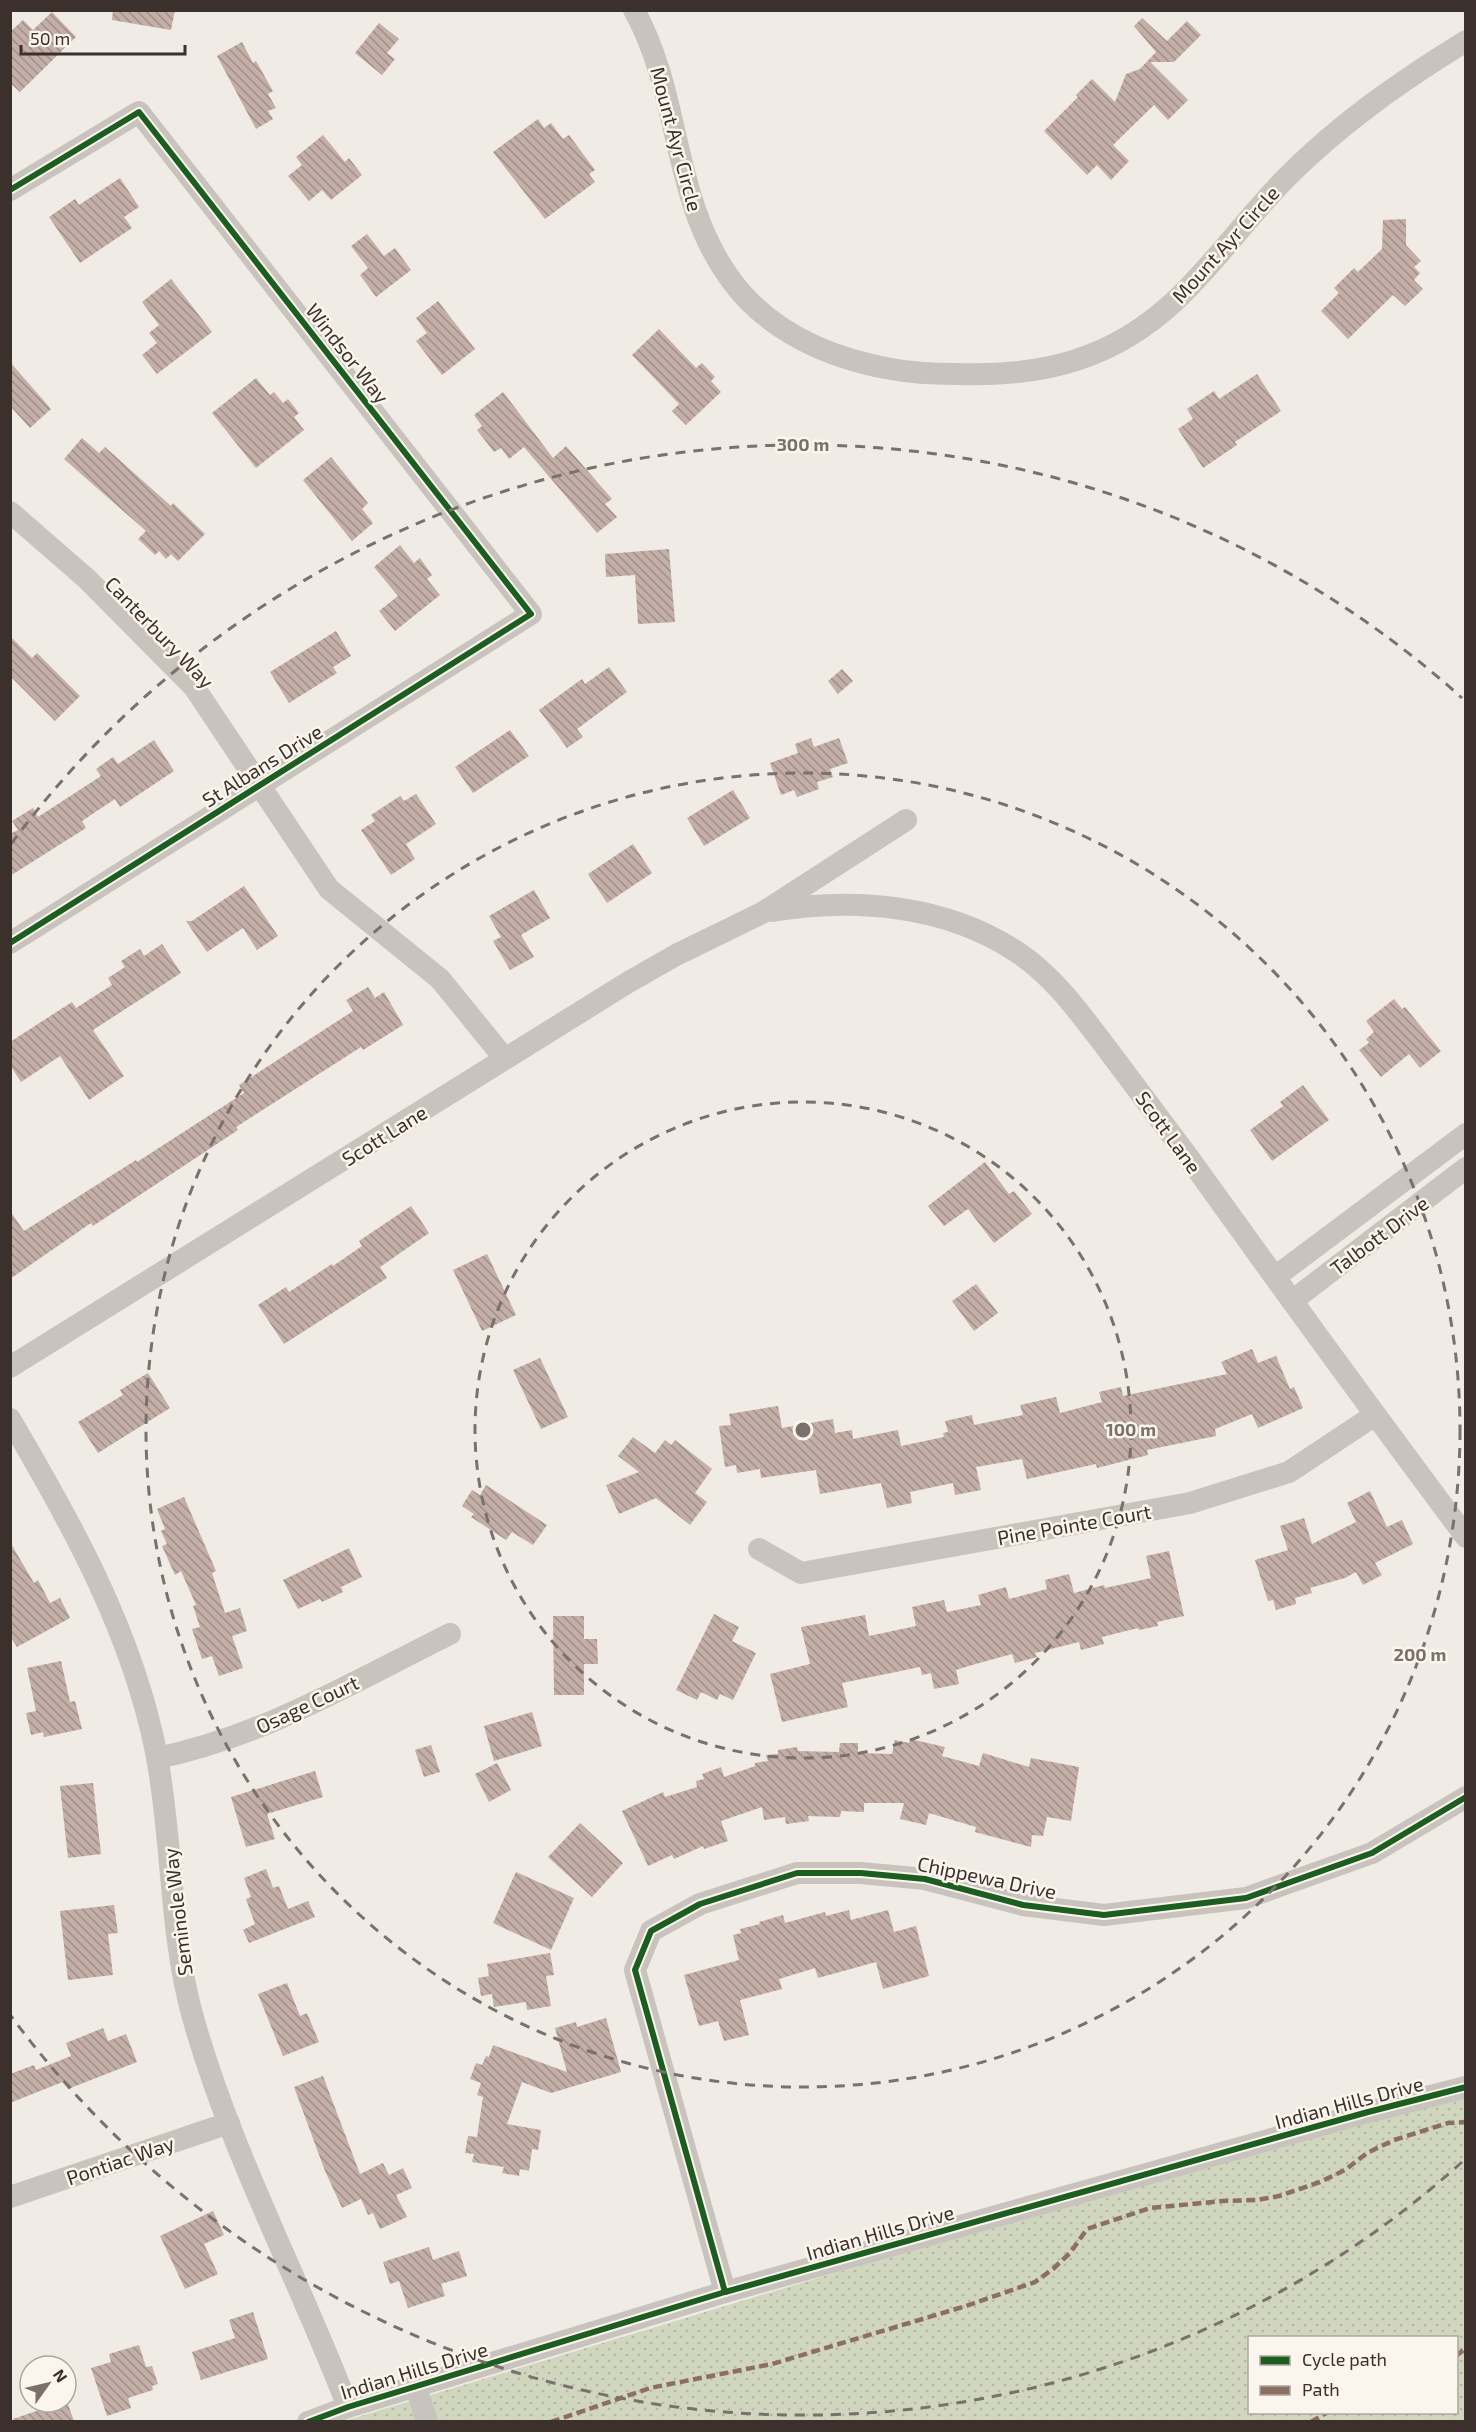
<svg xmlns="http://www.w3.org/2000/svg" width="1476" height="2432" viewBox="0 0 1476 2432" font-family="'Exo 2',sans-serif">
	<style>
		.grass { fill: url(#grass-dots); fill-rule: evenodd }
		.building { fill: url(#building-back-hatch) }
		.lines { fill: none; stroke-linecap: round; stroke-linejoin: round }
		.street { stroke: #c9c3be; stroke-width: 22 }
		.quiet { stroke: #8d6e63; stroke-width: 4.5; stroke-dasharray: 9 4.5; stroke-linecap: butt }
		.cycleway-casing { stroke: #fbf5ee; stroke-width: 10 }
		.cycleway { stroke: #1b5e20; stroke-width: 6 }
		.ring { fill: none; stroke: #7a716c; stroke-width: 3; stroke-dasharray: 10 8 }
		.labels { text-anchor: middle; dominant-baseline: central; stroke-width: 5; stroke-linejoin: round; paint-order: stroke }
		.street-label { font-size: 20px; fill: #3b302b; stroke: #fbf5ee }
		.centre { fill: #7a716c; stroke: #fbf5ee; stroke-width: 3 }
		.ring-label { font-size: 18px; text-anchor: middle; font-weight: bold; fill: #7a716c; stroke: #fbf5ee; stroke-width: 5; stroke-linejoin: round; paint-order: stroke }
	</style>
	<defs>
		<pattern id="grass-dots" width="8" height="8" patternUnits="userSpaceOnUse" patternTransform="scale(1.5)"><rect width="8" height="8" fill="#d1d6bf"/><path d="M2 2h.1M6 6h.1" fill="none" stroke="#b4b8a4" stroke-width="1.8" stroke-linecap="round"/></pattern>
		<pattern id="building-back-hatch" width="6" height="6" patternUnits="userSpaceOnUse" patternTransform="scale(1.5)"><rect width="6" height="6" fill="#c3afa7"/><path d="M-1 5l2 2M0 0l6 6M5-1l2 2" fill="none" stroke="#a08f88"/></pattern>
	</defs>
	<rect width="100%" height="100%" fill="#f0ebe5"/>
	<path class="grass" d="M1465,2078v343l-1124,1 1027,-310zM1250,2338h206v74h-206z"/>
	<g class="building">
		<polygon points="113,10 175,10 171,30 112,20"/>
		<polygon points="52,12 76,37 20,92 10,83 10,32 23,20 33,30"/>
		<polygon points="1142,18 1167,41 1187,21 1201,35 1174,62 1150,62 1188,100 1168,120 1154,105 1113,145 1129,161 1111,180 1097,165 1087,175 1044,131 1078,97 1076,95 1092,79 1115,102 1126,74 1140,69 1156,52 1134,26"/>
		<polygon points="379,23 399,39 387,53 395,59 382,75 355,53"/>
		<polygon points="242,42 253,63 256,61 273,91 268,94 276,108 268,111 273,119 256,129 217,56"/>
		<polygon points="538,119 544,128 551,123 563,139 569,135 595,170 589,174 595,182 545,219 493,152"/>
		<polygon points="323,135 345,162 349,158 362,175 331,200 322,190 309,201 288,176 302,165 296,157"/>
		<polygon points="120,178 139,207 124,217 132,228 80,263 49,217 75,199 79,205"/>
		<polygon points="1406,219 1406,245 1421,261 1414,267 1420,273 1414,280 1423,289 1405,306 1393,295 1348,339 1321,311 1339,293 1334,288 1354,268 1358,272 1382,249 1383,220"/>
		<polygon points="367,234 384,256 395,248 411,270 376,297 360,275 368,268 351,246"/>
		<polygon points="171,279 212,332 157,374 142,355 157,343 149,333 159,325 142,302"/>
		<polygon points="438,301 475,349 442,375 416,341 427,333 416,318"/>
		<polygon points="659,329 696,368 702,363 715,377 711,381 721,392 686,425 672,411 679,404 632,355"/>
		<polygon points="10,362 51,409 30,428 10,406"/>
		<polygon points="1257,374 1281,411 1235,442 1237,445 1203,468 1178,429 1193,419 1187,409 1214,391 1219,399"/>
		<polygon points="256,378 270,395 274,392 283,403 288,399 299,413 294,417 304,430 256,468 212,413"/>
		<polygon points="503,392 553,458 566,446 612,499 605,504 617,517 597,533 524,447 509,459 501,448 494,452 477,430 482,426 474,415"/>
		<polygon points="82,438 99,453 105,447 171,506 173,503 205,534 178,561 171,554 166,559 159,551 155,555 138,539 146,531 64,459"/>
		<polygon points="331,457 368,503 362,509 373,523 352,541 303,480"/>
		<polygon points="400,545 414,563 420,558 432,575 427,579 440,595 395,631 379,611 398,596 374,567"/>
		<polygon points="669,549 675,622 638,624 635,575 606,577 605,554"/>
		<polygon points="336,631 351,656 333,667 337,673 289,703 270,672"/>
		<polygon points="10,636 32,658 37,653 80,696 55,721 10,676"/>
		<polygon points="609,667 627,692 577,729 583,737 567,748 539,710 582,679 585,684"/>
		<polygon points="842,669 853,681 838,694 828,681"/>
		<polygon points="510,730 529,756 473,793 455,767"/>
		<polygon points="811,738 814,747 839,738 848,763 830,769 833,777 817,782 819,789 797,797 794,790 781,795 770,763 798,753 795,744"/>
		<polygon points="154,740 174,771 120,807 115,799 82,821 86,828 10,876 10,834 18,830 12,821 33,808 38,817 101,776 96,769 113,757 118,764"/>
		<polygon points="733,790 750,818 704,846 687,818"/>
		<polygon points="416,794 436,824 406,844 415,859 391,875 361,830 375,821 371,815 400,796 404,801"/>
		<polygon points="633,844 652,873 607,903 588,874"/>
		<polygon points="244,886 278,936 257,950 243,928 207,952 186,921 192,921"/>
		<polygon points="534,890 550,918 521,935 534,957 510,970 493,941 501,937 489,916"/>
		<polygon points="162,944 181,973 93,1030 124,1076 89,1100 60,1056 21,1082 10,1065 10,1042 72,1002 76,1008 112,985 108,978 125,967 121,961 140,949 144,956"/>
		<polygon points="368,987 375,998 384,992 403,1025 363,1050 361,1047 236,1127 238,1130 93,1226 91,1223 10,1279 10,1211 24,1231 136,1160 137,1162 244,1093 239,1085 353,1011 346,1000"/>
		<polygon points="1394,999 1402,1009 1405,1007 1441,1051 1420,1068 1409,1054 1381,1077 1359,1050 1369,1043 1366,1039 1374,1032 1366,1021"/>
		<polygon points="1303,1085 1329,1120 1272,1161 1250,1130 1283,1106 1280,1102"/>
		<polygon points="985,1162 1009,1194 1014,1191 1032,1214 994,1243 968,1209 944,1226 928,1206"/>
		<polygon points="411,1206 429,1233 380,1267 387,1278 284,1344 258,1305 286,1287 289,1292 332,1264 333,1266 362,1246 359,1241"/>
		<polygon points="487,1254 516,1315 482,1331 453,1270"/>
		<polygon points="976,1284 998,1313 974,1331 952,1301"/>
		<polygon points="1252,1349 1258,1363 1276,1356 1290,1389 1294,1387 1303,1408 1258,1428 1252,1414 1215,1429 1216,1436 1147,1450 1148,1455 1097,1468 1096,1464 1027,1479 1022,1459 976,1467 981,1490 955,1495 953,1483 910,1492 912,1503 887,1508 881,1483 820,1494 816,1470 761,1478 760,1469 737,1473 736,1465 725,1467 719,1426 731,1425 729,1414 778,1406 782,1428 833,1419 835,1433 852,1430 853,1439 898,1430 901,1446 944,1437 943,1433 948,1432 945,1421 972,1415 974,1425 1023,1415 1020,1405 1056,1397 1060,1413 1102,1402 1099,1392 1121,1387 1123,1396 1227,1374 1221,1362"/>
		<polygon points="540,1358 568,1417 541,1429 513,1370"/>
		<polygon points="148,1373 170,1408 98,1453 78,1422 123,1395 120,1390"/>
		<polygon points="633,1437 655,1453 665,1440 671,1445 675,1440 712,1469 695,1493 707,1502 690,1525 656,1498 619,1514 606,1485 639,1472 618,1456"/>
		<polygon points="486,1485 547,1525 533,1545 512,1532 506,1540 471,1517 474,1514 462,1506 472,1490 480,1495"/>
		<polygon points="1370,1491 1387,1527 1402,1520 1413,1544 1375,1563 1382,1575 1363,1585 1356,1572 1345,1578 1310,1588 1312,1593 1295,1598 1296,1604 1276,1610 1273,1600 1268,1601 1255,1560 1288,1550 1280,1526 1304,1518 1312,1544 1356,1522 1347,1503"/>
		<polygon points="184,1497 216,1571 212,1573 225,1613 240,1608 247,1631 232,1636 243,1668 219,1676 212,1656 202,1659 192,1629 200,1627 193,1606 196,1605 181,1571 175,1575 162,1546 167,1544 161,1531 165,1529 157,1509"/>
		<polygon points="10,1542 34,1583 38,1580 50,1603 60,1598 70,1618 17,1647 10,1636"/>
		<polygon points="349,1548 362,1577 341,1587 343,1592 322,1602 320,1599 298,1609 283,1580"/>
		<polygon points="1169,1551 1184,1616 1157,1622 1158,1626 1139,1630 1138,1628 1102,1637 1104,1644 1081,1650 1079,1642 1035,1653 1037,1657 1015,1663 1012,1654 972,1665 956,1670 959,1684 934,1689 931,1673 922,1675 920,1667 842,1683 848,1707 782,1722 770,1674 810,1664 801,1627 865,1615 869,1636 916,1626 912,1607 944,1600 947,1612 981,1605 978,1595 1006,1587 1009,1599 1047,1589 1045,1580 1069,1574 1074,1593 1104,1585 1105,1588 1151,1578 1146,1556"/>
		<polygon points="714,1614 739,1627 732,1641 756,1653 733,1700 720,1694 717,1700 701,1692 697,1700 676,1690"/>
		<polygon points="553,1616 584,1616 584,1639 597,1639 598,1664 584,1664 584,1695 554,1695"/>
		<polygon points="61,1661 70,1702 75,1701 82,1729 44,1737 43,1732 31,1735 26,1713 36,1711 27,1668"/>
		<polygon points="532,1712 542,1746 494,1761 484,1726"/>
		<polygon points="910,1739 945,1747 942,1756 979,1766 983,1753 1029,1767 1031,1758 1079,1767 1071,1821 1047,1817 1043,1836 1032,1835 1031,1847 975,1832 976,1827 929,1813 926,1825 900,1819 904,1803 864,1803 864,1812 841,1811 840,1817 808,1816 809,1821 786,1824 785,1817 764,1820 762,1807 721,1821 728,1841 704,1849 703,1846 674,1859 672,1855 648,1866 622,1811 663,1792 665,1797 697,1787 696,1781 704,1779 702,1774 721,1767 724,1777 755,1766 755,1763 768,1761 766,1755 778,1754 778,1750 797,1747 798,1751 839,1752 840,1743 858,1743 858,1753 892,1754 895,1740 909,1743"/>
		<polygon points="431,1745 440,1772 424,1777 415,1750"/>
		<polygon points="497,1763 511,1790 489,1802 475,1774"/>
		<polygon points="315,1771 323,1797 267,1814 275,1839 246,1847 231,1797"/>
		<polygon points="93,1783 101,1854 68,1858 60,1786"/>
		<polygon points="580,1823 623,1863 592,1897 548,1857"/>
		<polygon points="266,1869 273,1888 279,1886 288,1909 308,1901 315,1917 249,1943 243,1930 255,1924 246,1899 251,1897 244,1878"/>
		<polygon points="516,1872 574,1898 551,1950 493,1923"/>
		<polygon points="114,1905 118,1933 108,1934 113,1975 68,1980 60,1911"/>
		<polygon points="849,1910 851,1920 888,1910 894,1932 916,1926 929,1976 883,1989 876,1962 818,1978 815,1968 779,1979 782,1989 740,2000 749,2035 724,2041 718,2021 699,2026 684,1975 739,1960 733,1935 741,1933 740,1929 760,1924 759,1922 783,1915 785,1923 825,1912 826,1916"/>
		<polygon points="550,1953 554,1975 546,1976 551,2006 527,2010 526,2002 494,2007 492,1994 481,1996 478,1978 489,1976 487,1964"/>
		<polygon points="287,1983 300,2016 307,2013 319,2042 283,2056 258,1994"/>
		<polygon points="606,2018 621,2072 551,2093 522,2082 507,2124 541,2130 538,2150 532,2149 529,2171 520,2169 519,2176 502,2173 504,2167 472,2162 474,2154 465,2153 468,2136 477,2137 483,2097 477,2095 481,2083 470,2079 476,2063 482,2065 486,2056 489,2057 493,2045 567,2072 555,2028 576,2022 577,2027"/>
		<polygon points="103,2028 108,2041 126,2034 137,2062 68,2089 65,2081 10,2103 10,2074 34,2065 36,2070 71,2056 66,2043"/>
		<polygon points="323,2076 360,2174 383,2163 389,2175 403,2168 412,2188 396,2195 407,2217 380,2229 373,2213 368,2215 361,2199 342,2208 325,2171 294,2087"/>
		<polygon points="213,2211 224,2235 204,2244 218,2274 185,2289 160,2236"/>
		<polygon points="429,2247 433,2260 459,2251 467,2276 441,2284 445,2296 408,2308 399,2281 390,2284 383,2262"/>
		<polygon points="253,2312 268,2359 201,2380 192,2352 235,2338 229,2320"/>
		<polygon points="139,2345 146,2367 152,2366 158,2384 152,2386 153,2390 128,2398 131,2408 107,2416 91,2368 111,2362 109,2354"/>
		<polygon points="46,2402 67,2402 74,2421 14,2421 13,2419 48,2407"/>
	</g>
	<g class="lines">
		<g class="street">
			<path d="M634,10c48,86 37,189 97,270 38,52 99,78 160,89 21,4 43,5 65,5 86,3 157,-14 221,-75 40,-38 72,-84 111,-123 53,-53 113,-95 178,-135"/>
			<polyline points="10,190 139,112 531,614 10,943"/>
			<polyline points="10,512 87,579 194,687 329,889 440,979 505,1059"/>
			<path d="M772,911c83,-14 174,-6 245,41 38,25 64,63 91,98 27,36 54,72 81,108 91,127 183,253 277,379"/>
			<polyline points="1275,1277 1466,1134"/>
			<polyline points="1292,1301 1466,1168"/>
			<polyline points="10,1367 627,983 676,955 762,913 906,820"/>
			<path d="M10,1419c62,105 122,213 146,333 17,87 13,177 36,262 37,134 106,263 156,393"/>
			<polyline points="759,1549 801,1573 1190,1503 1289,1472 1375,1415"/>
			<path d="M157,1758c105,-21 198,-77 293,-124"/>
			<polyline points="10,2197 229,2123"/>
			<polyline points="725,2292 635,1970 651,1931 700,1904 797,1873 861,1873 925,1879 1023,1905 1104,1915 1246,1898 1372,1853 1466,1797"/>
			<polyline points="416,2387 427,2422"/>
			<polyline points="308,2422 348,2407 725,2292 1368,2112 1466,2087"/>
		</g>
		<g class="quiet">
			<polyline points="1456,2356 1466,2348"/>
			<polyline points="551,2422 650,2388 772,2364 966,2306 1035,2282 1053,2269 1070,2253 1087,2229 1150,2208 1223,2201 1257,2200 1279,2196 1320,2182 1345,2170 1367,2153 1394,2140 1448,2123 1466,2122"/>
			<polyline points="1311,2422 1328,2412"/>
		</g>
		<g class="cycleway-casing">
			<g id="cycleway">
				<polyline points="10,190 139,112 531,614 10,943"/>
				<polyline points="725,2292 635,1970 651,1931 700,1904 797,1873 861,1873 925,1879 1023,1905 1104,1915 1246,1898 1372,1853 1466,1797"/>
				<polyline points="308,2422 348,2407 725,2292 1368,2112 1466,2087"/>
			</g>
		</g>
		<use href="#cycleway" class="cycleway"/>
	</g>
	<g class="ring">
		<circle cx="803" cy="1430" r="328"/>
		<circle cx="803" cy="1430" r="657"/>
		<path d="M1462 2162A985 985 0 0 1 11 2016M11 844A985 985 0 0 1 1462 698"/>
	</g>
	<g class="labels">
		<g class="street-label">
			<text transform="translate(677 139) rotate(75)">Mount Ayr Circle</text>
			<text transform="translate(1225 244) rotate(-48)">Mount Ayr Circle</text>
			<text transform="translate(348 353) rotate(52)">Windsor Way</text>
			<text transform="translate(160 632) rotate(46)">Canterbury Way</text>
			<text transform="translate(262 765) rotate(-32)">St Albans Drive</text>
			<text transform="translate(1169 1132) rotate(54)">Scott Lane</text>
			<text transform="translate(384 1135) rotate(-32)">Scott Lane</text>
			<text transform="translate(1379 1235) rotate(-37)">Talbott Drive</text>
			<text transform="translate(1074 1524) rotate(-10)">Pine Pointe Court</text>
			<text transform="translate(307 1704) rotate(-25)">Osage Court</text>
			<text transform="translate(987 1877) rotate(12)">Chippewa Drive</text>
			<text transform="translate(177 1912) rotate(-97)">Seminole Way</text>
			<text transform="translate(1349 2102) rotate(-15)">Indian Hills Drive</text>
			<text transform="translate(120 2160) rotate(-19)">Pontiac Way</text>
			<text transform="translate(880 2232) rotate(-16)">Indian Hills Drive</text>
			<text transform="translate(414 2370) rotate(-17)">Indian Hills Drive</text>
		</g>
	</g>
	<circle cx="803" cy="1430" r="9" class="centre"/>
	<g class="ring-label">
		<text x="803" y="451">300 m</text>
		<text x="1131" y="1436">100 m</text>
		<text x="1420" y="1661">200 m</text>
	</g>
	<rect width="1476" height="2432" fill="none" stroke="#3b302b" stroke-width="24"/>
	<rect x="1248" y="2336" width="210" height="78" fill="#fbf5ee" stroke="#aea6a0" stroke-width="1.5"/>
	<rect x="1260" y="2356" width="30" height="9" fill="#1b5e20" stroke="#aea6a0" stroke-width="1.5"/>
	<text x="1302" y="2366" font-size="18" fill="#3b302b">Cycle path</text>
	<rect x="1260" y="2386" width="30" height="9" fill="#8d6e63" stroke="#aea6a0" stroke-width="1.5"/>
	<text x="1302" y="2396" font-size="18" fill="#3b302b">Path</text>
	<g transform="translate(48 2384) rotate(56)"><circle r="28" fill="#fbf5ee" stroke="#aea6a0" stroke-width="1.5"/>
	<path d="M0-4.5L10 22L0 15L-10 22Z" fill="#7a716c"/>
	<text y="-9" font-size="16" font-weight="bold" text-anchor="middle" fill="#3b302b">N</text>
	</g>
	<path d="M21 45v9h164v-9" fill="none" stroke="#3b302b" stroke-width="3"/>
	<text x="30" y="45" font-size="18" fill="#3b302b" stroke="#fbf5ee" stroke-width="4.5" paint-order="stroke">50 m</text>
</svg>
